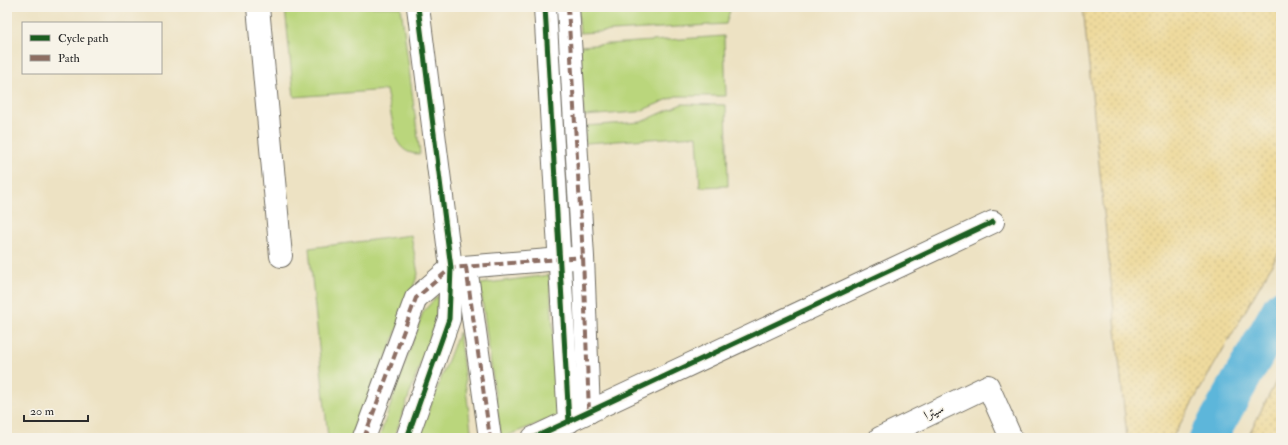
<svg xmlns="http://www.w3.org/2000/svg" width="1288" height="445" viewBox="0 0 1288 445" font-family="'IM FELL Double Pica',Amiri,serif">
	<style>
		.green { fill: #bad67c; stroke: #728054 }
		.sand { fill: url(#sand-dots); stroke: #8c8264 }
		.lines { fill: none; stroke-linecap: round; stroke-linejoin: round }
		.river { stroke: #5db6da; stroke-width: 38 }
		.minor-casing { stroke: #6f6b60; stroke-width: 24 }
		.minor { stroke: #fff; stroke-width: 22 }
		.quiet { stroke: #8d6e63; stroke-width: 4; stroke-dasharray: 8 4; stroke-linecap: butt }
		.cycleway-casing { stroke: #f7f3e8; stroke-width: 8 }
		.cycleway { stroke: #1b5e20; stroke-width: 5 }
		.labels { text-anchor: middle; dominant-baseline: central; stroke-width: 3; stroke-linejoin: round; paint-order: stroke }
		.street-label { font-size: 13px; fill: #2b2b2b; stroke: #f7f3e8 }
	</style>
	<defs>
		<pattern id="sand-dots" width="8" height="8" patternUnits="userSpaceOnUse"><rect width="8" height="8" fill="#eeda9e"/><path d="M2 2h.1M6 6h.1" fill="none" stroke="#cb8" stroke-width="1.8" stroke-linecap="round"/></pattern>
	</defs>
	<rect width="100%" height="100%" fill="#f7f3e8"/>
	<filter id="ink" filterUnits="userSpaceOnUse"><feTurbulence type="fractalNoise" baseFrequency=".025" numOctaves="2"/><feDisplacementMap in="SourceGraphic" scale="8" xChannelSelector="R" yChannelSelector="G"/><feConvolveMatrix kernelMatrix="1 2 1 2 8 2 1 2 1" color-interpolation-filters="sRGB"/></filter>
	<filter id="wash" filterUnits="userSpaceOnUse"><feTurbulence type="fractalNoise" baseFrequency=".012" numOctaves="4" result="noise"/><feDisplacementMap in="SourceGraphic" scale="16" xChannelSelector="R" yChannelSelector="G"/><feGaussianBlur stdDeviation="0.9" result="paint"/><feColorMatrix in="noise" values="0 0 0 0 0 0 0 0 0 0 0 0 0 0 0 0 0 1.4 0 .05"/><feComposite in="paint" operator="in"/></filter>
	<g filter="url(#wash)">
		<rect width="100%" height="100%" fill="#ede2c3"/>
		<g class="green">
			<path d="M294,7h107l19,147c-12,0 -18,-4 -24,-15l-10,-49 -92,7 -9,-89z"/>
			<polygon points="578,7 731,7 726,24 580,33"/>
			<polygon points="724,36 726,96 676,96 638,112 584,116 580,46"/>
			<polygon points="682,104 726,105 728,186 700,187 697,136 585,143 585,126 641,122"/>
			<polygon points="411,235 418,274 356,438 328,438 309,248"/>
			<polygon points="549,275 560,415 501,438 480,284"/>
			<polygon points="438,295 436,320 394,438 379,438 423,312"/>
			<polygon points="459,332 472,438 418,438"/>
		</g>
		<g class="sand">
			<polygon points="1083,7 1281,7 1281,249 1172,438 1127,438"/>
			<polygon points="1281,372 1281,438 1247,438"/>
		</g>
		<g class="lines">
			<polyline class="river" points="1208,438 1281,309"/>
		</g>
	</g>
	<g filter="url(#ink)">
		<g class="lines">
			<g class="minor-casing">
				<g id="minor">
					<polyline points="258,7 281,256"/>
					<polyline points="545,7 569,422"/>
					<polyline points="568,7 583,257 589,412"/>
					<polyline points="466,267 490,438"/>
					<polyline points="364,438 416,298 451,268 574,258"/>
					<polyline points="407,438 449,319 451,268 418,7"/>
					<polyline points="533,438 993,222"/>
					<polyline points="880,438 988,386 1011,438"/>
				</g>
			</g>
			<use href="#minor" class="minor"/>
			<g class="quiet">
				<polyline points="568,7 583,257 589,412"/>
				<polyline points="466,267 490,438"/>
				<polyline points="364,438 416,298 451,268 583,257"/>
			</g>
			<g class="cycleway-casing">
				<g id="cycleway">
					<polyline points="545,7 569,422"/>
					<polyline points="407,438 449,319 451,268 418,7"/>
					<polyline points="533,438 993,222"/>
				</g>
			</g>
			<use href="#cycleway" class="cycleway"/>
		</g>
	</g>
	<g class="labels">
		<g class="street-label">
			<text transform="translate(934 412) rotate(-26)">سیترا</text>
		</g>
	</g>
	<rect width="1288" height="445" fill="none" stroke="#f7f3e8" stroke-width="24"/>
	<rect x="22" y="22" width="140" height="52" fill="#f7f3e8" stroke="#a5a39c"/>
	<rect x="30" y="35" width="20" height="6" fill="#1b5e20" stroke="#a5a39c"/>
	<text x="58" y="42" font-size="12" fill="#2b2b2b">Cycle path</text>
	<rect x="30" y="55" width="20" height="6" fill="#8d6e63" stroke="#a5a39c"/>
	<text x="58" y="62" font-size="12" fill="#2b2b2b">Path</text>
	<path d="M24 415v6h64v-6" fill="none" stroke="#2b2b2b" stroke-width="2"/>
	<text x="30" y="415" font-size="12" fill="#2b2b2b" stroke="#f7f3e8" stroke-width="3" paint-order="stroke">20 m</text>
</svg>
